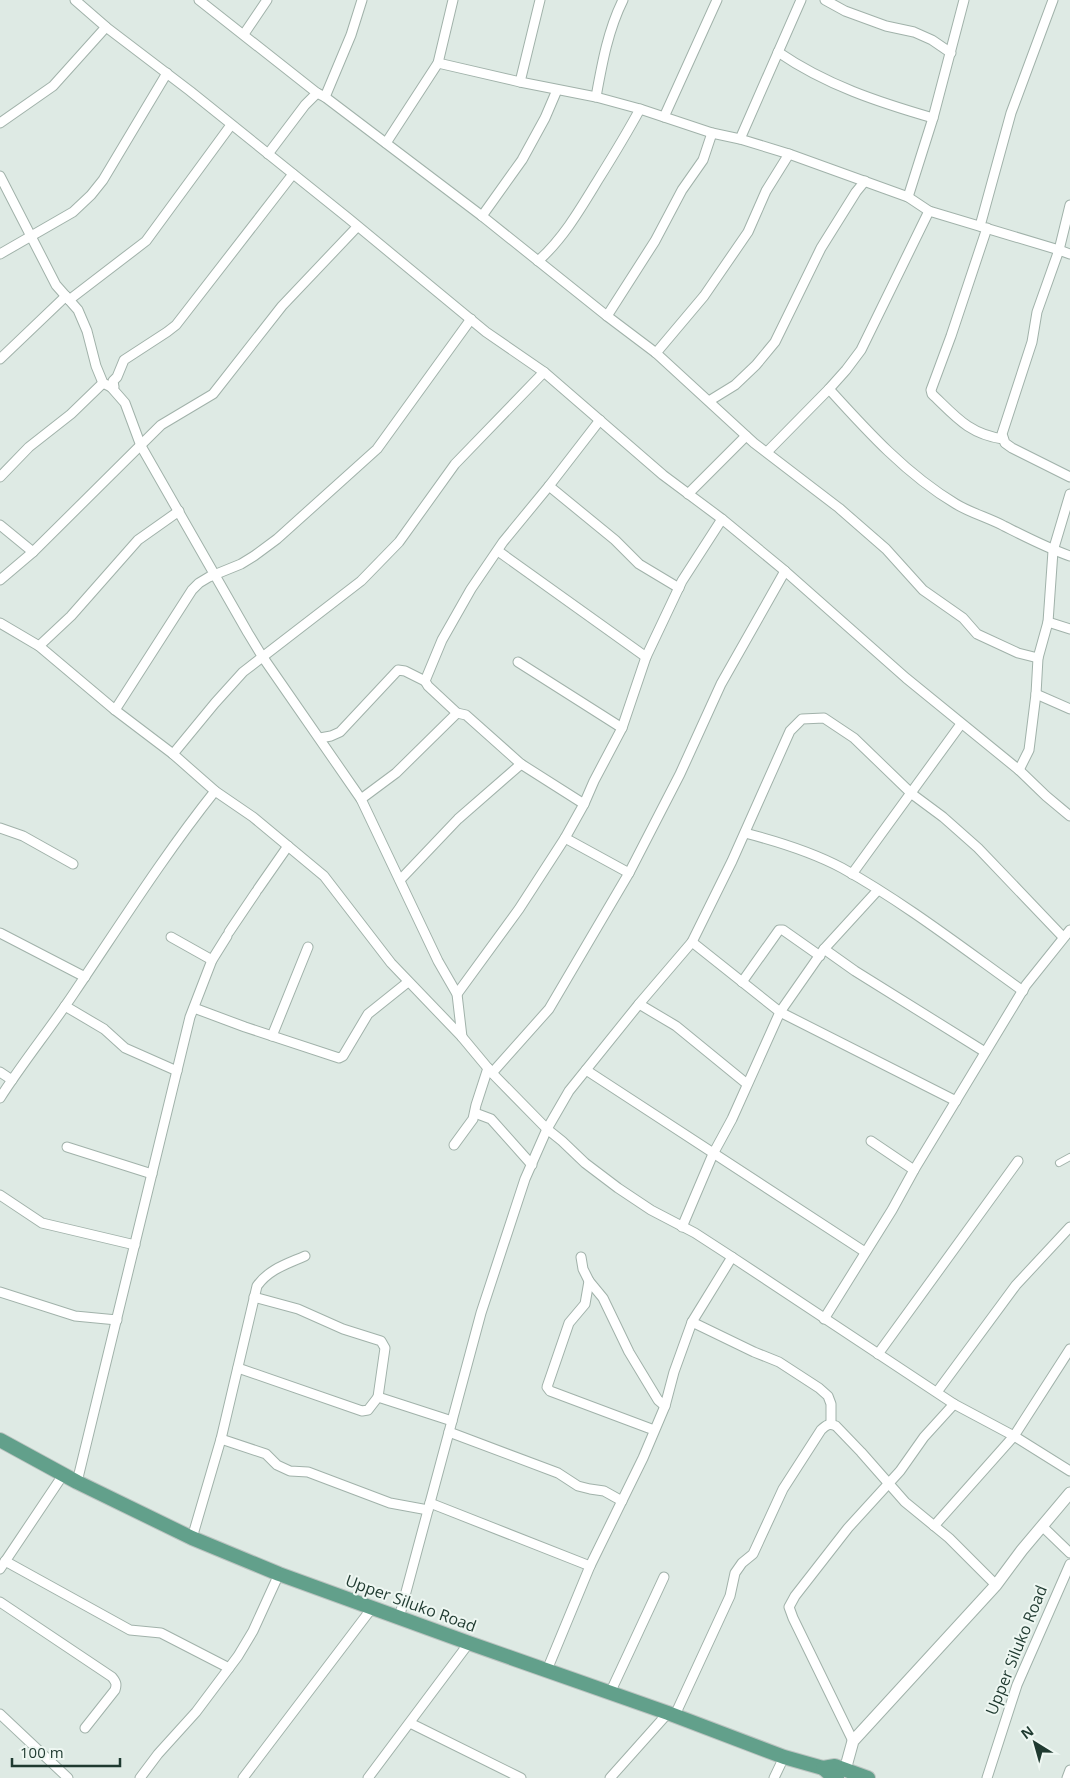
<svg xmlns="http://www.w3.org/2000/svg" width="1070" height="1778" viewBox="0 0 1070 1778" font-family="'Open Sans',sans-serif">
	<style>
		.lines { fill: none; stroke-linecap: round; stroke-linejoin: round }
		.pedestrian-casing { stroke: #a1b2aa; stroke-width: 8 }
		.minor-casing { stroke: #a1b2aa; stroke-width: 11 }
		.tertiary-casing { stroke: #a1b2aa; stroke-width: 13 }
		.primary-casing { stroke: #bcc4c1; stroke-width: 16 }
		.pedestrian { stroke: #fff; stroke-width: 6 }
		.minor { stroke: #fff; stroke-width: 9 }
		.tertiary { stroke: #fff; stroke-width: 11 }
		.primary { stroke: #62a08b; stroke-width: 14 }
		.labels { text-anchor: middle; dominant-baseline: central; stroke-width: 4; stroke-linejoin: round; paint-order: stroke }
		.street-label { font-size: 16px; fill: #1f3a30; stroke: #eef7f2 }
	</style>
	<rect width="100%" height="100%" fill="#deeae4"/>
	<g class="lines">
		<g class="pedestrian-casing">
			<polyline id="pedestrian" points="1059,1163 1070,1157"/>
		</g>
		<g class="minor-casing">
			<g id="minor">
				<polyline points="75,0 106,27 190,91 348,218 486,332 544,372 663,475 722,519 785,571 906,678 1019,770 1046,796 1070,816"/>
				<polyline points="199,0 317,93 325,97 482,216 607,316 656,353 754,443 839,508 886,549 923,590 963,618 977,634 1018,653 1038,658"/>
				<polyline points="825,0 845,11 886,26 914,32 932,40 951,53"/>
				<polyline points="244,34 267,0"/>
				<path d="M778,52c48,33 100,50 155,66"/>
				<polyline points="438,63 520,82 596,97 640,109 712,133 740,139 789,154 908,197 929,211 1059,250 1070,254"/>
				<polyline points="520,82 540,0"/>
				<polyline points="325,97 351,35 362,0"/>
				<path d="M596,97c6,-33 12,-67 27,-97"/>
				<polyline points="664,117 717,0"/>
				<polyline points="0,123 53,86 106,27"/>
				<polyline points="740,139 801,0"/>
				<polyline points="386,143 438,63 453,0"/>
				<polyline points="268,154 305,105 317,93"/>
				<polyline points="0,176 56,285 78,310 87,331 96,366 103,383 111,387 125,403 141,446 248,633 262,656 361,799 438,961 457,994 462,1037"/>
				<polyline points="908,197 933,118 964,0"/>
				<polyline points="1070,205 1059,250 1037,312 1032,342 1002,434 1005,443 1012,448 1070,477"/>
				<polyline points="482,216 522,160 545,118 557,90"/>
				<polyline points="980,226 1011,113 1053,0"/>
				<path d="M987,228l-36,108 -20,54 1,4c24,23 37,40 71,45"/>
				<polyline points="0,254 73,212 91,195 103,180 167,73"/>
				<path d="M538,261c25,-22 43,-53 60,-81 15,-24 29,-47 42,-71"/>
				<polyline points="69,300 146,241 231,125"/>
				<polyline points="607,316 655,241 682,190 703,160 712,133"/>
				<polyline points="656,353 704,296 748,232 766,191 789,154"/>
				<polyline points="0,359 66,296"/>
				<polyline points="111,387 114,387 113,381 117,377 124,360 167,332 176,325 293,174"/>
				<polyline points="829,389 846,370 861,350 929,211"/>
				<polyline points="709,401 735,385 756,365 775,342 821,248 856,192 865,181"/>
				<path d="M767,452l62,-63c38,42 78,86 127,115 15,9 33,14 48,22 22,11 43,22 66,30"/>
				<polyline points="0,477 29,447 71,414 103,383"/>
				<polyline points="549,486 615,540 639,564 679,588"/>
				<polyline points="688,494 746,436"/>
				<polyline points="0,525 33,552"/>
				<polyline points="498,551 646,657"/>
				<polyline points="0,580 33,552 161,425 213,394 282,306 357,227"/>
				<polyline points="1048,622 1070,629"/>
				<polyline points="0,623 39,646 115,710 173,754 215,791 253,817 324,876 391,963 462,1037 492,1073 547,1129 562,1141 585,1163 618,1188 651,1210 695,1233 732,1257 954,1404 1014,1436 1070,1471"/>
				<polyline points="39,646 71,616 138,540 179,511"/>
				<polyline points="518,662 622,728"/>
				<polyline points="1036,694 1070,709"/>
				<polyline points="115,710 192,590 199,583 209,577 241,564 254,556 277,539 377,449 471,319"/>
				<polyline points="320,738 331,736 340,732 398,670 405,671 425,681"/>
				<polyline points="173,754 215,703 243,672 361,581 399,542 455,464 544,372"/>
				<polyline points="1019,770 1029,750 1036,694 1038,658 1048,622 1053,551 1070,494"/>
				<polyline points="361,799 396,773 457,713"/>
				<polyline points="584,804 521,764 466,715 457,713 428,686 425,681 442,640 471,589 503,542 549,486 600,420"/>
				<polyline points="0,828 23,836 73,864"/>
				<path d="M745,833c31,8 69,20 97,35 63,35 122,81 181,123"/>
				<polyline points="565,838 629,873"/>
				<polyline points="852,874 961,724"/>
				<polyline points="400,880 458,819 521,764"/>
				<polyline points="258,889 288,846"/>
				<polyline points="229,932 256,892"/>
				<polyline points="0,933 85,977"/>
				<polyline points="171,937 212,960"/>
				<polyline points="692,942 780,1012 956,1101"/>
				<polyline points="824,949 855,971 985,1052"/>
				<polyline points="742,982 779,930 783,930 820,956"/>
				<polyline points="457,994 519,909 565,838 584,804 594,781 622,728 646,657 682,581 722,519"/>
				<polyline points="639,1004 676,1026 747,1084"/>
				<polyline points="65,1006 104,1029 125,1048 177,1071"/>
				<polyline points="194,1008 245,1027 339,1058 343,1056 368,1014 408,982"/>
				<polyline points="272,1036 308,947"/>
				<polyline points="586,1070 865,1252"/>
				<polyline points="0,1072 12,1080"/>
				<polyline points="492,1073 549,1009 629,873 680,774 721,684 785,571"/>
				<path d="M0,1098c23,-36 50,-69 74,-105 46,-68 90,-138 141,-202"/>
				<polyline points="475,1113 491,1119 532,1165"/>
				<polyline points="871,1141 914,1170"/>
				<polyline points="454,1145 473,1119 476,1105 488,1068"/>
				<polyline points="67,1147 152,1174"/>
				<polyline points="0,1195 42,1223 135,1245"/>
				<polyline points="682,1227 713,1154 732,1119 780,1012 824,949 878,890"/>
				<polyline points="581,1257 583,1269 589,1281 603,1298 629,1352 658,1400 665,1406"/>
				<polyline points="589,1281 585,1304 569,1323 547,1387 550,1391 654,1430"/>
				<polyline points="0,1292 75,1316 117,1320"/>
				<polyline points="254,1297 298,1309 343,1329 381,1341 385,1348 378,1397 452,1421"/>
				<polyline points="824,1319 892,1210 914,1170 1026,985 1070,930"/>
				<polyline points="692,1322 754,1352 779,1362 819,1388 828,1396 831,1404 831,1424"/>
				<polyline points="878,1354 1018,1161"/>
				<polyline points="238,1368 362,1411 368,1410 378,1397"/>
				<polyline points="937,1392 1016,1285 1070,1227"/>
				<polyline points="449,1432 558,1473 578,1486 590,1489 604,1491 622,1501"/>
				<polyline points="221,1439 266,1454 277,1465 290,1471 308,1472 390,1503 428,1510"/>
				<polyline points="77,1482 190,1017 212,960 227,936"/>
				<polyline points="430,1503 590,1566"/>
				<polyline points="934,1526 1014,1436 1070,1349"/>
				<polyline points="1042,1526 1070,1553"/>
				<path d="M192,1538l29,-99 36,-153c12,-17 30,-22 48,-30"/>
				<polyline points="5,1561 130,1630 161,1633 229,1668"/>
				<polyline points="0,1569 63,1475"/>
				<path d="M0,1602l112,75c4,5 5,7 3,13l-30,38"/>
				<polyline points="399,1618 481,1313 525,1179 547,1129 569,1091 639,1004 692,942 732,861 790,731 802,719 824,718 854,738 912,794 943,817 978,848 1063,937"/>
				<polyline points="547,1670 590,1566 643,1458 665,1406 674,1372 692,1322 732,1257"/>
				<polyline points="610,1693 664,1577"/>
				<polyline points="0,1714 68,1778"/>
				<path d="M675,1715l55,-119 5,-23 7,-10 11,-9 30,-65 38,-59c5,-5 8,-7 15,-4l25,26 44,50 44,36 47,47"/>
				<polyline points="410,1723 521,1778"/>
				<polyline points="853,1741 793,1618 789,1607 795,1596 848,1528 900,1471 924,1437 954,1404"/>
				<polyline points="140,1778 158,1754 196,1712 238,1656 253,1631 279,1574"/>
				<polyline points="243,1778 372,1608"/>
				<polyline points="368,1778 469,1643"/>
				<polyline points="610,1778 668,1713"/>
				<polyline points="774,1778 784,1757"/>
				<polyline points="987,1778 1017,1685 1070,1564"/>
				<polyline points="1067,1778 1070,1770"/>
			</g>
		</g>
		<g class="tertiary-casing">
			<polyline id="tertiary" points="845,1770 853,1741 996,1585 1022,1550 1070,1493"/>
		</g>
		<g class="primary-casing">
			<g id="primary">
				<polyline points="0,1440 77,1482 192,1538 279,1574 469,1643 668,1713 784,1757 823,1768 835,1766 868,1778"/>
				<polyline points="823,1768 831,1775 837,1778"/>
			</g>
		</g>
		<use href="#pedestrian" class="pedestrian"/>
		<use href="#minor" class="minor"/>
		<use href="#tertiary" class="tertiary"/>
		<use href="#primary" class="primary"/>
	</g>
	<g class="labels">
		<g class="street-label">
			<text transform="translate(411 1603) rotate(20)">Upper Siluko Road</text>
			<text transform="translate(1016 1650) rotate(-68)">Upper Siluko Road</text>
		</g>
	</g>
	<g transform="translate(1035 1743) rotate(323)" stroke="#eef7f2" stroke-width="4" paint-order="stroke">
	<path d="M0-4L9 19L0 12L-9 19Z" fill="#1f3a30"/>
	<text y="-8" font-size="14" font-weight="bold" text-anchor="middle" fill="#1f3a30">N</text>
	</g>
	<path d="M12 1758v8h108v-8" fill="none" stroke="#1f3a30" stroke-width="2.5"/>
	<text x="20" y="1758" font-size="15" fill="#1f3a30" stroke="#eef7f2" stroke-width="4" paint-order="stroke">100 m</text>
</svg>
